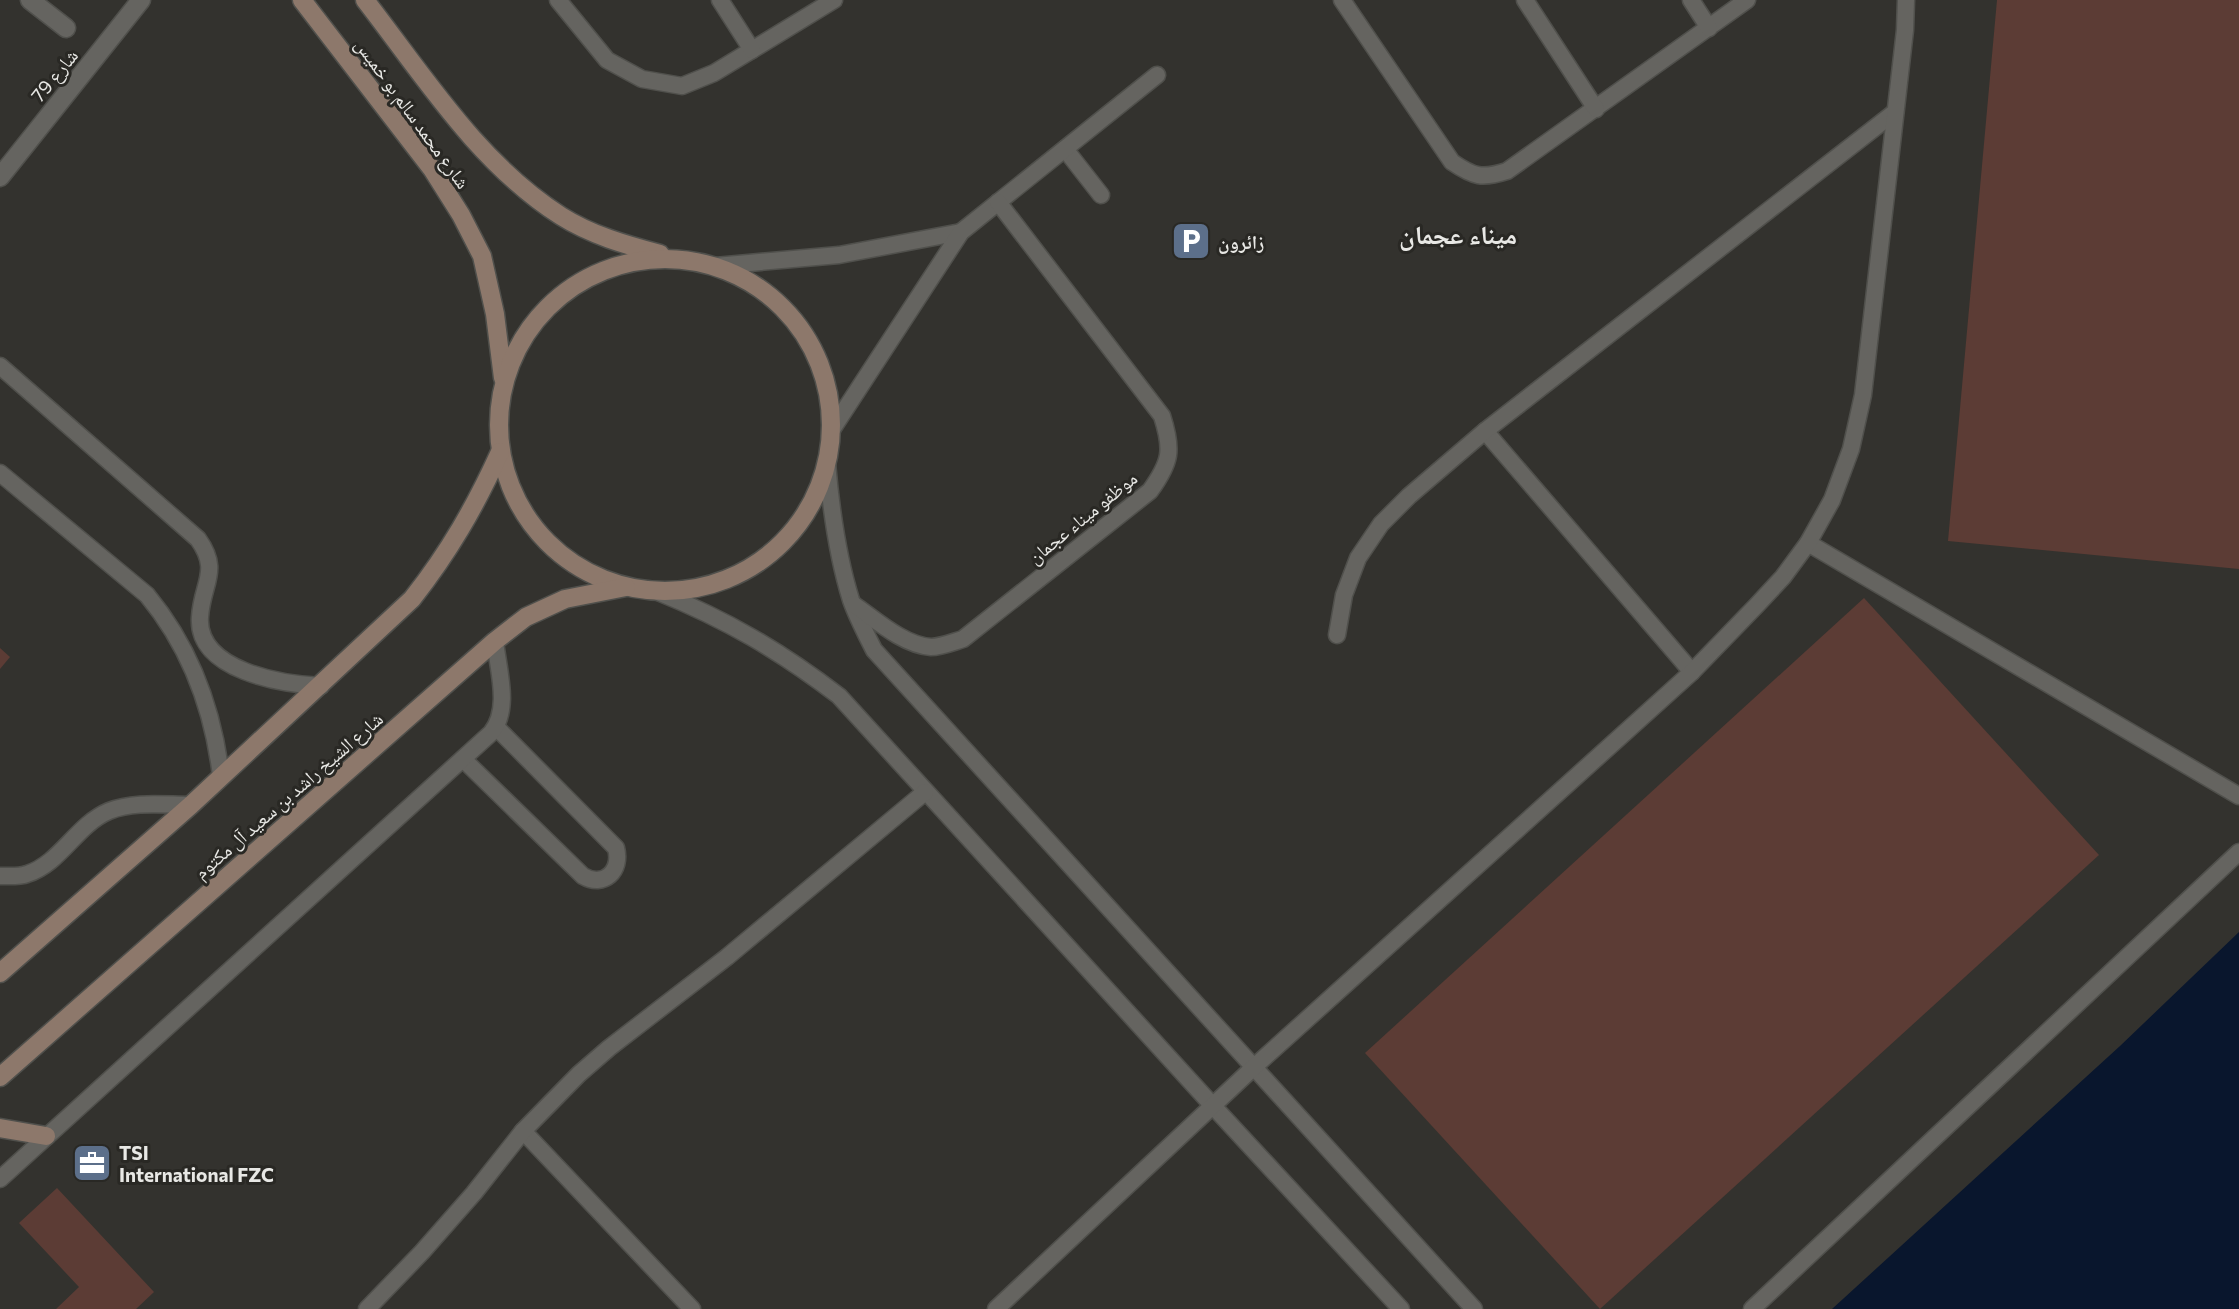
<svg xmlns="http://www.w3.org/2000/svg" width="2239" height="1309" viewBox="0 0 2239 1309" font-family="Commissioner,'Noto Naskh Arabic',sans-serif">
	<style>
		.water { fill: #09162d }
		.building { fill: #5c3c35 }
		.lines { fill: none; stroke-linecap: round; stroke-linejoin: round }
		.service-casing { stroke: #50504c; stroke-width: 19 }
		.minor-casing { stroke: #50504c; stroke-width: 21 }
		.secondary-casing { stroke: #50504c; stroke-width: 21 }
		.service { stroke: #656460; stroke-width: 16 }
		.minor { stroke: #656460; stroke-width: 18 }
		.secondary { stroke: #8d786b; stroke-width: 18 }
		.labels { text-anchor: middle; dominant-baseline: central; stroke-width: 6; stroke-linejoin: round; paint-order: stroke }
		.street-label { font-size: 19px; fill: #e8e8e5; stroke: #292824 }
		.poi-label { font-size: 19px; font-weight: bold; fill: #e8e8e5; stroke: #292824; text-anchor: start }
		.district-label { font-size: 26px; font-weight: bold; fill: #e8e8e5; stroke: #292824 }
	</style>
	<rect width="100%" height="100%" fill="#33322e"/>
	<polygon class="water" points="2239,932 2239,1309 1832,1309 2120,1046"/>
	<g class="building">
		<polygon points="1997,0 2239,0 2239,569 1948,541"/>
		<polygon points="1864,598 2099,855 1600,1309 1365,1053"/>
		<polygon points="0,648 10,657 0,669"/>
		<polygon points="57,1188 154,1292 136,1309 56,1309 79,1287 19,1223"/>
	</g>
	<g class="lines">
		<g class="service-casing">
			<g id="service">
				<polyline points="558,0 607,60 642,79 682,86 714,73 834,0"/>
				<polyline points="720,0 752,50"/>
				<path d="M1342,0l110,162c22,15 30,17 55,9l240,-171"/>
				<polyline points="1525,0 1596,109"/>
				<polyline points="1691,0 1709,28"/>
				<polyline points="1065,149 1101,195"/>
				<polyline points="715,266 839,255 961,232"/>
				<path d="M0,366l198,173c23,32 4,44 2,78 -4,54 82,67 121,69"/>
				<polyline points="831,431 961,232 1157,75"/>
				<polyline points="1485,431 1692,672"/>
				<path d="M827,463c4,47 10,92 24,137 6,17 15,34 23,50l600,659"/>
				<path d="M0,473l147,122c43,52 66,114 74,181"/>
				<polyline points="1808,543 2239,796"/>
				<path d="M658,592c69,28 122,59 181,104l374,410 188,203"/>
				<path d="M853,604c22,15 50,41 78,43 10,0 22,-5 32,-8l187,-148c21,-29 23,-41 12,-75l-164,-214"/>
				<polyline points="1337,635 1344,595 1358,558 1381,524 1409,496 1485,431 1895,112"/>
				<path d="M464,760l119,116c21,12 39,-5 33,-28l-120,-121"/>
				<path d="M0,876c9,0 19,1 27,-2 34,-11 49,-49 82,-63 25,-10 55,-6 82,-6"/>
				<polyline points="523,1131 692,1309"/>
				<path d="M0,1179l491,-446c20,-24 7,-63 4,-92"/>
				<polyline points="367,1309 422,1252 474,1193 523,1131 579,1074 609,1048 727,957 925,792"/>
				<polyline points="996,1309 1254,1067 1692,672 1756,606 1783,577 1808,543 1832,500 1851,449 1863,395 1905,30 1906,0"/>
				<polyline points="1752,1309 2239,852"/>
			</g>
		</g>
		<g class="minor-casing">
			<g id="minor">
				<polyline points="30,0 66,28"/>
				<polyline points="0,177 141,0"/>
			</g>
		</g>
		<g class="secondary-casing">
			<g id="secondary">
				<polyline points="302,0 432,169 461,215 482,256 495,314 503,378"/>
				<path d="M365,0c59,76 113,163 196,216 30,19 65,29 99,38"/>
				<circle cx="665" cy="425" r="166"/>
				<path d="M0,973l191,-168 221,-206c37,-47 63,-92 88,-147"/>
				<polyline points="0,1077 495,641 526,617 565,599 626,587"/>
				<polyline points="0,1128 46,1136"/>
			</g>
		</g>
		<use href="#service" class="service"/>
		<use href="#minor" class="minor"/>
		<use href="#secondary" class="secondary"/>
	</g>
	<defs>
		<g id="parking-square" transform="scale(2.0125)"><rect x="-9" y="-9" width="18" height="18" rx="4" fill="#5c6f8a" stroke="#292824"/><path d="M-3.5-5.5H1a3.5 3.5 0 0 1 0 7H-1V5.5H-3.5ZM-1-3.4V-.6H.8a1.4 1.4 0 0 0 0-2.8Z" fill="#fff"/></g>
		<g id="office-square" transform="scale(2.0125)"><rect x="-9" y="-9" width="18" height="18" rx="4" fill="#5c6f8a" stroke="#292824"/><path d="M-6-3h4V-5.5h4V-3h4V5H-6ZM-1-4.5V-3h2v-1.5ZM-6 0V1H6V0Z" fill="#fff"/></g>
	</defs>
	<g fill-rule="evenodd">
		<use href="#parking-square" x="1191" y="241"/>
		<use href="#office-square" x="92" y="1163"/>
	</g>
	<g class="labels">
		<g class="street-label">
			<text transform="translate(54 75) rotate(-51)">شارع 79</text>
			<text transform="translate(413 113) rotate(54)">شارع محمد سالم بو خميس</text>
			<text transform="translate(1082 517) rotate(-39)">موظفو ميناء عجمان</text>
			<text transform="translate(288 795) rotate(-41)">شارع الشيخ راشد بن سعيد آل مكتوم</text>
		</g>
		<g class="poi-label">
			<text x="1218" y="241">زائرون</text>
			<text x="119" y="1152">TSI<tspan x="119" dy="22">International FZC</tspan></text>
		</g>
		<g class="district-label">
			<text x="1458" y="233">ميناء عجمان</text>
		</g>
	</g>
</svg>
